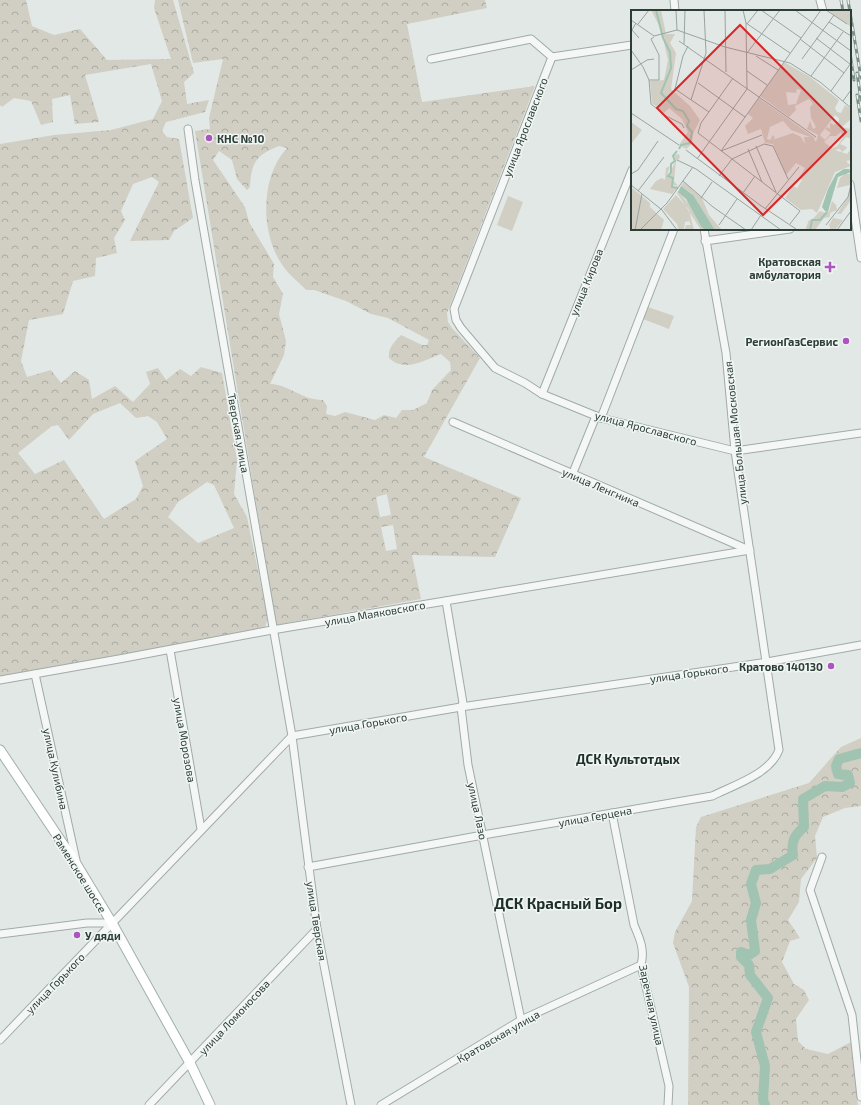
<svg xmlns="http://www.w3.org/2000/svg" width="861" height="1105" viewBox="0 0 861 1105" font-family="'Exo 2',sans-serif">
	<style>
		.forest { fill: url(#forest-crowns); fill-rule: evenodd }
		.pitch { fill: #d1cec4 }
		.lines { fill: none; stroke-linecap: round; stroke-linejoin: round }
		.river { stroke: #a1c4b2; stroke-width: 10 }
		.minor-casing { stroke: #a0aba7; stroke-width: 9 }
		.major-casing { stroke: #a0b1aa; stroke-width: 11 }
		.minor { stroke: #f4f7f6; stroke-width: 7 }
		.major { stroke: #fff; stroke-width: 9 }
		.rail-casing { stroke: #7d9088; stroke-width: 3 }
		.rail { stroke: #f1f6f4; stroke-width: 1.5; stroke-dasharray: 4.5; stroke-linecap: butt }
		.poi-dot { fill: #ac55bf; stroke: #f1f6f4; stroke-width: 1.5 }
		.labels { text-anchor: middle; dominant-baseline: central; stroke-width: 3; stroke-linejoin: round; paint-order: stroke }
		.street-label { font-size: 11px; fill: #2c3e37; stroke: #f1f6f4 }
		.poi-label { font-size: 11px; font-weight: bold; fill: #2c3e37; stroke: #f1f6f4; text-anchor: end }
		.quarter-label { font-size: 13px; font-weight: bold; fill: #1e2f29; stroke: #f1f6f4 }
		.district-label { font-size: 15px; font-weight: bold; fill: #1e2f29; stroke: #f1f6f4 }
		.inset-river { fill: none; stroke: #a1c4b2; stroke-width: 2 }
		.inset-road { fill: none; stroke: #99a4a0; stroke-width: 1 }
		.view { fill: #d62828; fill-opacity: 0.15; stroke: #d62828; stroke-width: 2 }
		.inset-edge { fill: none; stroke: #2c3e37; stroke-width: 2 }
	</style>
	<defs>
		<pattern id="forest-crowns" width="20" height="18" patternUnits="userSpaceOnUse"><rect width="20" height="18" fill="#d1cec4"/><path d="M2 6a3 3 0 1 1 6 0M12 15a3 3 0 1 1 6 0" fill="none" stroke="#aaa9a0"/></pattern>
	</defs>
	<rect width="100%" height="100%" fill="#e2e8e6"/>
	<g class="forest">
		<path d="M0,0h26l6,26 22,9 26,-6 27,31 64,-1 -17,-51 1,-8h18l21,73 -10,9 3,22 22,-4 -4,12 -39,10 -4,9 5,6 12,2 14,79 -19,13 -5,9 -39,1 29,-59 -7,-5 -19,7 -12,27 4,9 -11,18 3,15 -21,5 -1,18 -22,5 -10,33 -34,6 -8,41 6,16 24,-7 10,13 14,-12 14,9 3,19 23,-13 18,16 17,-18 -4,-12 12,-4 8,12 14,-11 11,7 10,-9 21,6 15,87 -3,34 13,23 21,102 -4,10 -264,47v-532l54,-9 57,-5 42,-11 9,-18 -11,-37 -66,11 14,47 -24,2 -5,-29 -18,4 1,23 -12,3 -10,-24 -17,-3 -12,9 -2,-2zM120,403l16,15 12,-2 9,6 10,17 -32,22 8,25 -7,13 -32,20 -40,-59 -29,14 -17,-21 34,-27 6,-1 11,15 24,-26zM207,482l7,3 20,43 -36,15 -30,-26 10,-15z"/>
		<path d="M178,0h307l2,8 -80,16 15,78 113,-16 -88,227 1,9 4,6 28,30 -56,99 97,41 -26,59 -83,-2 9,44 -145,26 -81,-494 15,-2 -1,-11 14,-59 -30,4zM279,146l8,2c-27,29 -27,86 -4,118 6,9 16,16 23,24h8l32,11 25,13 17,4 41,22 -2,5h-5l-21,-10c-7,7 -13,13 -12,23 16,15 35,2 52,-4l9,8 1,8 -19,20 -5,13 -14,7h-11l-6,8 -12,-3 -9,5 -30,-8 -10,4 -9,-2 1,-8 -4,-6c-22,0 -32,-15 -53,-16l14,-29 2,-14 -7,-27 4,-20 -10,-17 1,-13 -25,-42 -4,-15 -32,-47 6,-9 13,9 5,19 10,11 3,-3c1,-24 6,-32 29,-41zM387,494l4,21 -11,2 -4,-20zM393,525l4,24 -11,2 -5,-24z"/>
		<polygon points="861,738 861,806 845,808 823,817 815,836 817,858 801,879 799,902 788,920 800,938 790,941 782,962 794,984 804,990 809,1000 796,1019 798,1041 806,1049 828,1054 851,1042 858,1105 688,1105 689,987 673,943 675,932 692,901 696,827 701,817 809,783 841,747"/>
	</g>
	<g class="pitch">
		<polygon points="508,196 523,202 512,231 497,225"/>
		<polygon points="648,307 674,316 669,329 643,319"/>
	</g>
	<g class="lines">
		<path class="river" d="M765,1105l-2,-5 2,-34 -9,-34 12,-34 -18,-23 -1,-10 -8,-8v-5l8,3 6,-4 -4,-31 5,-17 -5,-19 5,-14 14,-1 23,-14c-2,-14 1,-19 11,-28l-1,-28 22,-13 17,1 8,-4 -2,-8 -10,-1 -2,-8 3,-7 22,-6"/>
		<g class="minor-casing">
			<g id="minor">
				<polyline points="674,0 675,11"/>
				<polyline points="820,0 823,11"/>
				<polyline points="552,57 454,309 456,320 461,328 495,368 525,383 542,394 601,418 735,451 861,433"/>
				<polyline points="431,59 531,39 552,57 632,45"/>
				<polyline points="188,129 195,180 292,736 317,929 351,1105"/>
				<polyline points="850,184 861,258"/>
				<polyline points="705,241 790,229"/>
				<polyline points="542,394 632,170"/>
				<polyline points="601,418 674,229"/>
				<polyline points="453,422 749,550"/>
				<polyline points="572,475 596,416"/>
				<polyline points="446,601 463,703 461,707 468,765 521,1020"/>
				<polyline points="170,650 201,829"/>
				<polyline points="35,674 76,860"/>
				<polyline points="0,680 119,659 272,630 750,550"/>
				<path d="M612,813l22,112c6,14 11,25 7,40l28,121 -1,19"/>
				<polyline points="822,857 810,890 852,1015 861,1097"/>
				<path d="M308,867l175,-32 229,-39c22,-11 58,-22 67,-46l-44,-299 -9,-98 -22,-124"/>
				<polyline points="0,934 87,923 112,923"/>
				<polyline points="0,1040 292,736 461,707 767,662 861,645"/>
				<polyline points="149,1105 317,929"/>
				<polyline points="381,1105 521,1020 641,965"/>
			</g>
		</g>
		<g class="major-casing">
			<polyline id="major" points="0,750 77,865 112,923 190,1063 210,1105"/>
		</g>
		<use href="#minor" class="minor"/>
		<use href="#major" class="major"/>
		<g class="rail-casing">
			<g id="rail">
				<polyline points="841,0 843,11"/>
				<polyline points="848,0 861,78"/>
				<polyline points="850,53 854,80"/>
				<polyline points="857,73 861,100"/>
				<polyline points="857,95 861,121"/>
			</g>
		</g>
		<use href="#rail" class="rail"/>
	</g>
	<g class="poi-dot">
		<circle cx="209" cy="138" r="4"/>
		<path d="M828 261h4v4h4v4h-4v4h-4v-4h-4v-4h4z"/>
		<circle cx="846" cy="341" r="4"/>
		<circle cx="831" cy="666" r="4"/>
		<circle cx="77" cy="935" r="4"/>
	</g>
	<g class="labels">
		<g class="street-label">
			<text transform="translate(525 127) rotate(-69)">улица Ярославского</text>
			<text transform="translate(586 282) rotate(-68)">улица Кирова</text>
			<text transform="translate(646 428) rotate(15)">улица Ярославского</text>
			<text transform="translate(239 433) rotate(80)">Тверская улица</text>
			<text transform="translate(735 433) rotate(-96)">улица Большая Московская</text>
			<text transform="translate(601 487) rotate(23)">улица Ленгника</text>
			<text transform="translate(375 613) rotate(-10)">улица Маяковского</text>
			<text transform="translate(689 673) rotate(-8)">улица Горького</text>
			<text transform="translate(368 723) rotate(-10)">улица Горького</text>
			<text transform="translate(185 740) rotate(80)">улица Морозова</text>
			<text transform="translate(56 769) rotate(78)">улица Кулибина</text>
			<text transform="translate(478 811) rotate(78)">улица Лазо</text>
			<text transform="translate(595 816) rotate(-10)">улица Герцена</text>
			<text transform="translate(80 873) rotate(58)">Раменское шоссе</text>
			<text transform="translate(317 921) rotate(81)">улица Тверская</text>
			<text transform="translate(55 983) rotate(-46)">улица Горького</text>
			<text transform="translate(652 1005) rotate(78)">Заречная улица</text>
			<text transform="translate(234 1017) rotate(-47)">улица Ломоносова</text>
			<text transform="translate(498 1036) rotate(-30)">Кратовская улица</text>
		</g>
		<g class="poi-label">
			<text x="217" y="138" text-anchor="start">КНС №10</text>
			<text x="821" y="261">Кратовская<tspan x="821" dy="13">амбулатория</tspan></text>
			<text x="838" y="341">РегионГазСервис</text>
			<text x="823" y="666">Кратово 140130</text>
			<text x="85" y="935" text-anchor="start">У дяди</text>
		</g>
		<g class="quarter-label">
			<text x="628" y="759">ДСК Культотдых</text>
		</g>
		<g class="district-label">
			<text x="558" y="903">ДСК Красный Бор</text>
		</g>
	</g>
	<g transform="translate(631 10)">
		<rect width="220" height="220" fill="#e2e8e6"/>
		<path d="M20,0h10l5,24h9l-5,9 6,10 -5,36 19,17 10,14 -7,14 -1,10 -6,5 -7,-4 9,-13 -6,-13 -13,-11 -5,5 -12,-10 -2,-22 14,-1 4,-20 -7,-31zM197,0h23v17l-17,-12zM153,52l26,15 29,23 -4,8 2,4 4,1 4,-8 6,4v10l-9,8 7,2 2,-5v15l-5,-2 -6,7 7,3 -1,2 -4,3 -2,-3 -5,1 12,4 4,-5v11l-5,1 5,5 -16,6 -18,41 -5,-4 -11,1 -16,-12 8,-12 4,2 5,-8 -3,-2 6,-10 -9,-5 -10,12 -13,-31 -8,-1 -4,-14 -13,5 -3,-8 8,-8 -5,-4 11,-16 56,40 -1,1 2,3 2,-7 -11,-6 3,-8 3,8 3,-2 -5,-9 -1,-11 3,-3 -4,-5 -14,7 1,4 -7,7 -29,-21zM166,79l4,1 -5,14 -8,1 -2,-13 10,1zM204,105l4,3v3l-5,4 -4,-2v6l-3,-2 -2,2 6,4 -6,7 -5,-5zM152,111l8,9 19,7h-6l1,7 -4,-7 -8,-4 -21,7 3,-2 -2,-3 -3,5 -3,-1 3,-12zM210,122l2,6 -6,8 -5,2 -8,-6 6,-6h6zM0,112l11,8 -11,14zM48,144l1,4 -4,3 -2,20 4,5 -5,-1 1,-7 -5,-3 7,-15 -2,-5zM39,156l-3,10 5,2v9l5,1 -5,6 -22,-5 6,-8 6,-3 3,2 1,-12zM214,164h6v26l-10,14h-4l11,-17 2,-12 -13,3 3,-10zM53,172l18,16 7,17 13,15h-7l-24,-37 -10,-7zM0,177l19,16v4l14,13 -3,10h-30zM47,181l13,16 14,23h-4l-24,-37zM45,185l13,15 5,20 -9,-1 1,-4h5l-2,-4 -4,1 -1,7 -5,1 -2,-6 -14,-15zM201,191l4,4 1,5 -7,3v4l-6,1 -9,12h-10l4,-10h3l8,-9 5,2 4,-1zM202,208l10,2 -8,10h-4l-2,-5z" fill="#d1cec4" fill-rule="evenodd"/>
		<path d="M213,159h5l2,3 -13,5 -9,31 -1,4 -3,-1 -3,-4 6,-18 8,-15zM50,176l12,9 22,35h-10l-4,-4 -15,-27 -8,-7z" fill="#a1c4b2"/>
		<path class="inset-river" d="M25,0l7,28 7,14 1,16 -10,25 15,16 7,2 6,10 -2,5 5,6 -2,11 -9,2 -2,4M46,141l-4,5 2,5 -4,3v8l-3,4 5,2 -1,9 6,1M179,220l2,-10h8l7,-8"/>
		<path class="inset-road" d="M45,0l1,20M94,0l1,62M130,0l40,28M164,0l56,41M195,0l21,14M0,10l23,16 23,-6 48,17 65,16 30,19 31,26M198,12l22,14M5,13l-4,7 7,8M115,13l44,30M7,14l11,-14M116,14l11,-14M185,28l34,26M169,29l44,34M48,31l137,96M53,34l1,-34M57,36l-5,10 -8,33 34,23M0,40l12,17 6,13h10v-25l-8,-16 3,-2M116,43l33,-43M125,46l22,14M171,49l32,-44M0,60l16,-10 7,-1M116,61l20,14M180,66l32,-44M102,68l-32,45 -3,10 102,78 -10,13M18,70l2,24 15,12 16,8 2,4M67,73l47,34M200,81l20,-28M60,90l15,-47 -2,-43M212,91l8,-11M0,103l48,32M125,136l20,46M117,139l14,33M55,140l74,55 36,24M90,141l100,-141M90,141l41,-16M66,149l50,-70 -1,-66 -3,-13M46,150l19,9 85,61M0,164l7,-4 20,-29M88,166l13,-17 32,-15 9,2 15,33M52,171l30,26 33,23M0,175l31,25 15,20M7,181l26,-34M112,183l12,-17M70,188l11,-16M134,199l34,-42M88,215l18,-26M195,215l22,-28 3,-12M4,220l7,-36M9,220l27,-27 26,-36M120,220l10,-15M206,220l14,-19"/>
		<path class="view" d="M109,15l106,107 -83,83 -106,-107z"/>
		<rect width="220" height="220" class="inset-edge"/>
	</g>
</svg>
